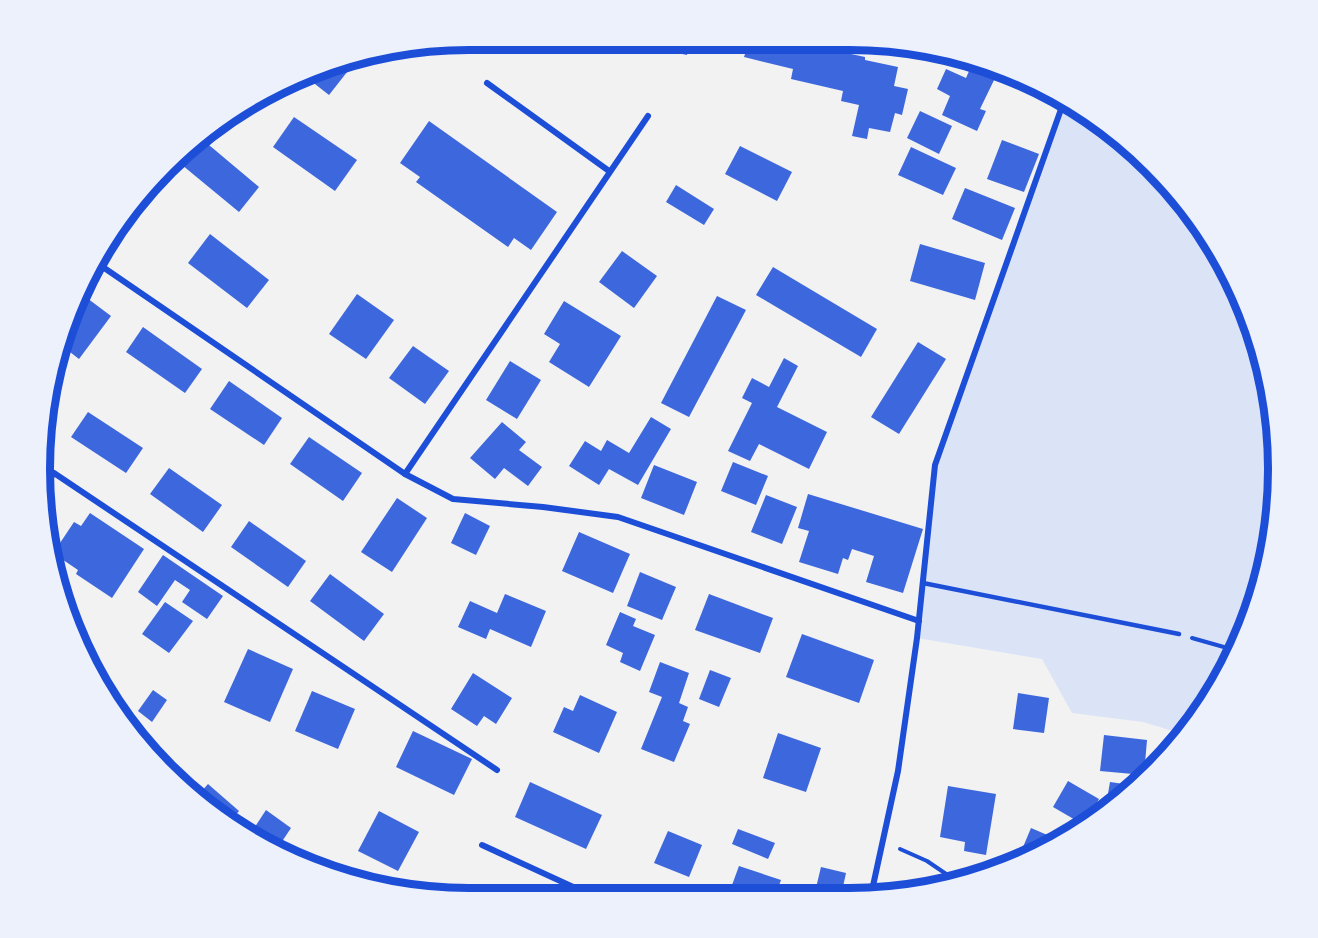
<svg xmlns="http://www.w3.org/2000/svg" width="1318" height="938" viewBox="0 0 1318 938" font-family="Quicksand,sans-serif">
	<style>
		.green { fill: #dbe4f7 }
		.building { fill: #3d67dc }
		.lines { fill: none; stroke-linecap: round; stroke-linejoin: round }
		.path { stroke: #1d4ed8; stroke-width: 4 }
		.service { stroke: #1d4ed8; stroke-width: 4.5 }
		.minor { stroke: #1d4ed8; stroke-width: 6 }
		.rim { fill: none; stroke: #1d4ed8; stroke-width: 8 }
	</style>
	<rect width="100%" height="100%" fill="#f2f2f2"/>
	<polygon class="green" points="1065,98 1172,185 1221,254 1256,330 1275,413 1278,497 1264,580 1235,659 1186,735 1143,722 1072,713 1042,659 917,638 935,465"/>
	<g class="building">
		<polygon points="649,42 685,43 707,43 706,49 689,46 687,55 648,47"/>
		<polygon points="720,44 852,46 851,54 865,57 865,60 898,67 894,86 908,89 902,115 895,113 890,132 869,128 867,139 852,136 859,105 841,101 843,91 791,79 793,69 744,57 746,51"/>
		<polygon points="343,60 351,67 329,95 306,77"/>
		<polygon points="973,62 1035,86 1032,93 996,76 980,109 986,111 977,131 942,115 950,96 937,89 946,69 966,78"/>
		<polygon points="920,111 952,126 939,154 907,138"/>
		<polygon points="294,117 357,160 335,191 273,147"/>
		<polygon points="429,121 557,212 531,250 514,238 508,247 416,182 420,177 400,163"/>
		<polygon points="203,140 259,187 239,212 182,165"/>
		<polygon points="1002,140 1039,154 1024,192 987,179"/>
		<polygon points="740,146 792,172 777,201 725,174"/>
		<polygon points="911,147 956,168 943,195 898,175"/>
		<polygon points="676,185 714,209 704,225 666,202"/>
		<polygon points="965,188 1015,208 1002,240 952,219"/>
		<polygon points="210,234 269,280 247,308 188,263"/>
		<polygon points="920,244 985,263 975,300 910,281"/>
		<polygon points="622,251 657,276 634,308 599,282"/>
		<polygon points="773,267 877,329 861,357 756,295"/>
		<polygon points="79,292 111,316 79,359 61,345 72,304"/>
		<polygon points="357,294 394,320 366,359 329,334"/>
		<polygon points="717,296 746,310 689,417 661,403"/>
		<polygon points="564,301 621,336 589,387 549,362 560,344 544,334"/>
		<polygon points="143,327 202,369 185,393 126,352"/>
		<polygon points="918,342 946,359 899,434 871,417"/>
		<polygon points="413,346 449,371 425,404 389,378"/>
		<polygon points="784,358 798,366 777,407 827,432 809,469 759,444 750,461 728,451 752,403 742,398 752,378 769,387"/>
		<polygon points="510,361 541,380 517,419 486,400"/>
		<polygon points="229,381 282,418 264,445 210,409"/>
		<polygon points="88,412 143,448 126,473 71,437"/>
		<polygon points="651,417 671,429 638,485 609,469 599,485 569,466 585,441 601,451 607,440 629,453"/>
		<polygon points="502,422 526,442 519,450 542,467 528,486 504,468 495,479 470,458"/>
		<polygon points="309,437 362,473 343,501 290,464"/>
		<polygon points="733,462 768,476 756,505 721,491"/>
		<polygon points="654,465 697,482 684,515 641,498"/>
		<polygon points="169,468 222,505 203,532 150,494"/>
		<polygon points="808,494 923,529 903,593 866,582 874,556 852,549 848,560 843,558 838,574 799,562 809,531 798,528"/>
		<polygon points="766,495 797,507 782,544 751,532"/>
		<polygon points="397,498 427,518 392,572 361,552"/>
		<polygon points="90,513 144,549 112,598 76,574 78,570 47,549 47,546 60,543 74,522 81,526"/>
		<polygon points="465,513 490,526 476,555 451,543"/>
		<polygon points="249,521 306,561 288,587 231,547"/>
		<polygon points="579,532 630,554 613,593 562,571"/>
		<polygon points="163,555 223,596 207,619 182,602 190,590 175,580 157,606 138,592"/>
		<polygon points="640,572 676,587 662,620 627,606"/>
		<polygon points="330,574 384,614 364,641 310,601"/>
		<polygon points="505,594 546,611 531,647 490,629 486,639 458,627 470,601 497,613"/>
		<polygon points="709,594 773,618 760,653 695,630"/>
		<polygon points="165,602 193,621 169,653 142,634"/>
		<polygon points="620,612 636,619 633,626 655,635 640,671 620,662 623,653 606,645"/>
		<polygon points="802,634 874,660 859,703 786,677"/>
		<polygon points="248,649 293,669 270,722 224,702"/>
		<polygon points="660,662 689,673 679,703 688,707 683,721 690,724 674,762 641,749 662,697 649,692"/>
		<polygon points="710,670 731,678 719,707 699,699"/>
		<polygon points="473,673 512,698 496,724 484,716 477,726 451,709"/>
		<polygon points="153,690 167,700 152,722 138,711"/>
		<polygon points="312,691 355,709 338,749 295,731"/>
		<polygon points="1018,693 1049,698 1044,733 1013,729"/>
		<polygon points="580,695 617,712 599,753 553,732 564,707 573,711"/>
		<polygon points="413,731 472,759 454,795 396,767"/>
		<polygon points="778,733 821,748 806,792 763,778"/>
		<polygon points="1104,735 1147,740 1144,775 1100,771"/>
		<polygon points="1068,781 1099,799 1084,825 1053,807"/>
		<polygon points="530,782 602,815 586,849 515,817"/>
		<polygon points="1110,782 1138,786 1133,792 1105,811"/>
		<polygon points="208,784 239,811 229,824 208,810 195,799"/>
		<polygon points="948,786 996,794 986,855 964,851 965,842 940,837"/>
		<polygon points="266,810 291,828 275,852 249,836"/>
		<polygon points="379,811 419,832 398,871 358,851"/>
		<polygon points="1031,828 1059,840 1039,855 1021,860 1018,859"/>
		<polygon points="738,829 775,843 768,859 732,844"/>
		<polygon points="668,831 702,845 689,877 654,863"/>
		<polygon points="739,866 781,880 775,896 728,896"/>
		<polygon points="821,867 846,873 841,896 814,896"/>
		<polygon points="330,868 363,885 328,873"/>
		<polygon points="460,885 485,898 453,898"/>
	</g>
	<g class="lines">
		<g class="path">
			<polyline points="1192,638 1238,651"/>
			<polyline points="900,849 927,861 955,880"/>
		</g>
		<g class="service">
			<polyline points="923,583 1179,634"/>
			<polyline points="556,897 564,883"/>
		</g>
		<g class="minor">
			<polyline points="487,83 609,171"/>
			<polyline points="97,263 405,474 453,499 543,507 618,517 919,621"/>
			<polyline points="405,474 648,116"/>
			<polyline points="45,485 54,473 497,770"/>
			<polyline points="482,845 595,897"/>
			<polyline points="871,895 898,771 917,638 935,465 1065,98"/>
		</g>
	</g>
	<path d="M0 0H1318V938H0ZM469 50H849A419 419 0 0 1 1268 469V469A419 419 0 0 1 849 888H469A419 419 0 0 1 50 469V469A419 419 0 0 1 469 50Z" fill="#edf1fc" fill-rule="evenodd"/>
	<path class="rim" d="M469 50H849A419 419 0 0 1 1268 469V469A419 419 0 0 1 849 888H469A419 419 0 0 1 50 469V469A419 419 0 0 1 469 50Z"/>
</svg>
